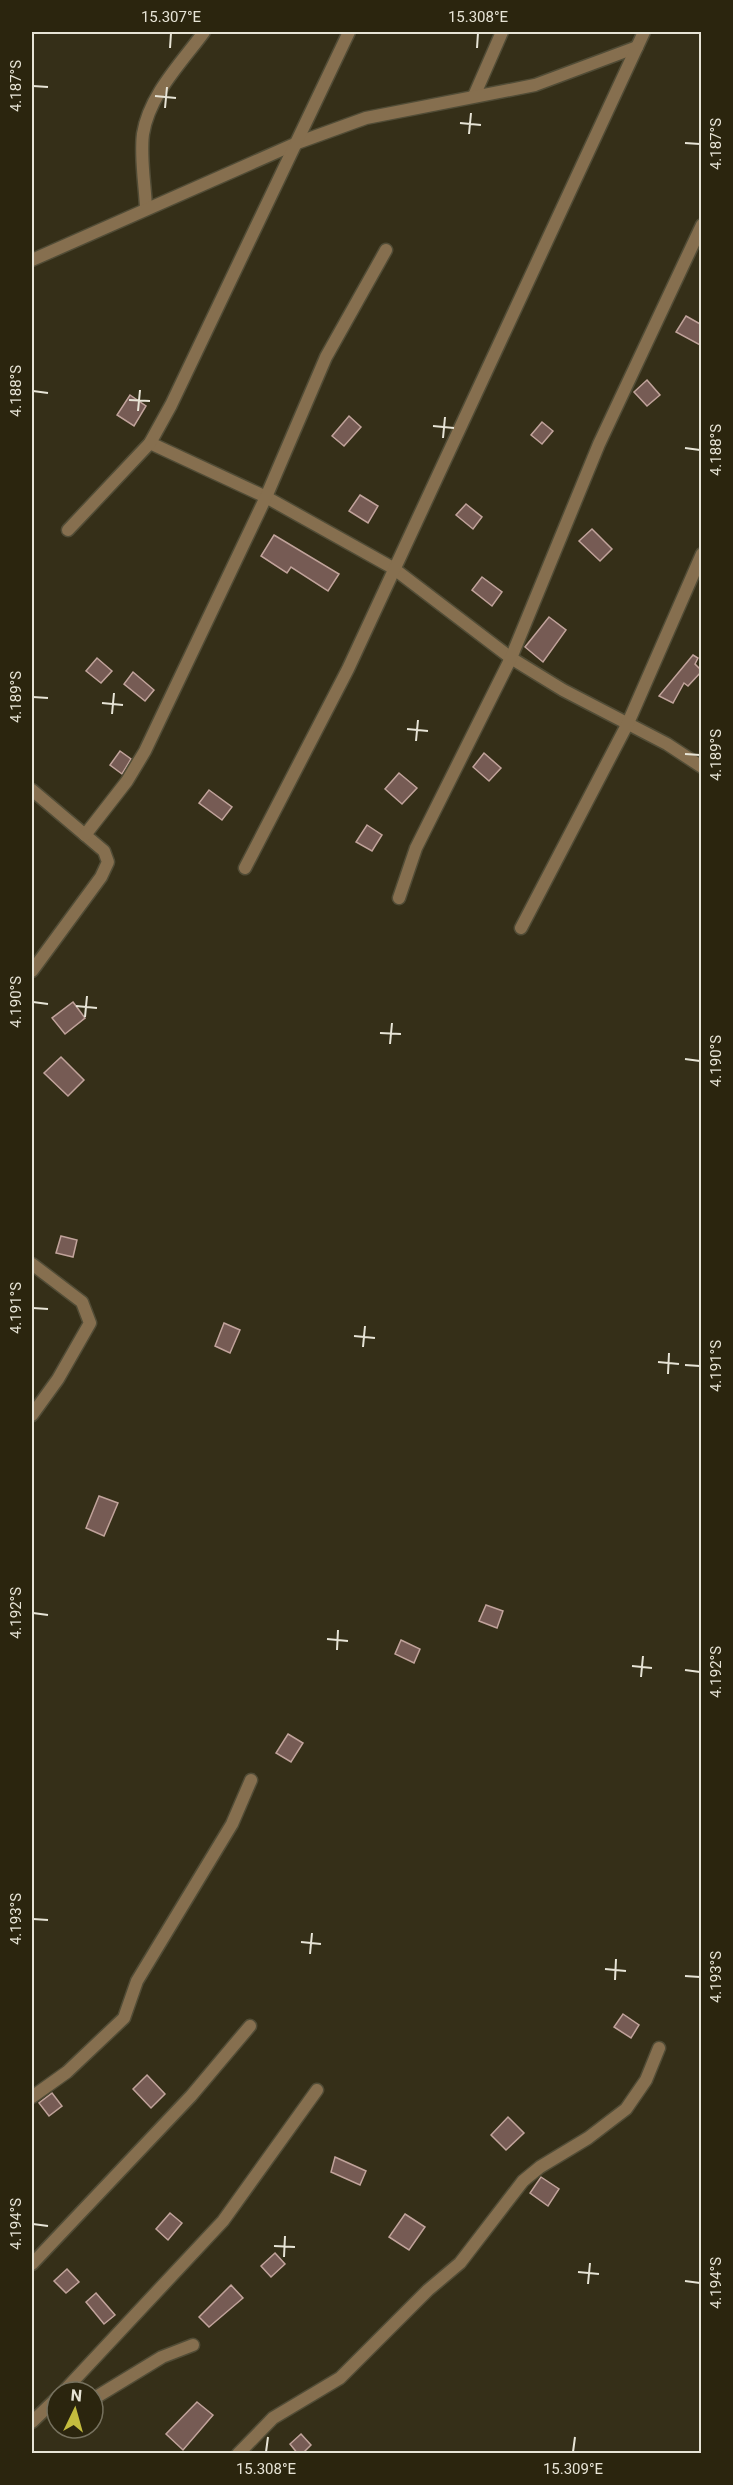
<svg xmlns="http://www.w3.org/2000/svg" width="733" height="2485" viewBox="0 0 733 2485" font-family="Roboto,sans-serif">
	<style>
		.building { fill: #765b54; stroke: #c1a39b; stroke-width: 1.5 }
		.lines { fill: none; stroke-linecap: round; stroke-linejoin: round }
		.minor-casing { stroke: #514c36; stroke-width: 15 }
		.minor { stroke: #866f4f; stroke-width: 12 }
		.ticks { fill: none; stroke: #e7e4d6; stroke-width: 2 }
		.neatline { fill: none; stroke: #e7e4d6; stroke-width: 2 }
		.ticks-label { font-size: 15px; text-anchor: middle; fill: #e7e4d6 }
	</style>
	<rect width="100%" height="100%" fill="#352f18"/>
	<g class="building">
		<polygon points="686,316 702,325 702,346 676,332"/>
		<polygon points="647,380 660,395 647,406 634,392"/>
		<polygon points="130,395 146,406 134,426 117,415"/>
		<polygon points="349,416 361,427 344,446 332,436"/>
		<polygon points="542,422 553,431 542,444 531,435"/>
		<polygon points="360,495 378,506 368,523 349,511"/>
		<polygon points="466,504 482,517 473,529 456,515"/>
		<polygon points="592,529 612,549 600,561 579,541"/>
		<polygon points="274,535 339,574 328,591 291,567 287,573 261,556"/>
		<polygon points="482,577 502,592 492,606 472,590"/>
		<polygon points="549,617 566,630 543,662 525,647"/>
		<polygon points="693,655 698,658 695,664 702,671 688,686 684,683 673,703 659,696"/>
		<polygon points="97,658 112,671 101,683 86,671"/>
		<polygon points="133,672 154,690 145,701 124,684"/>
		<polygon points="120,751 131,759 122,774 110,765"/>
		<polygon points="484,753 501,768 489,781 473,767"/>
		<polygon points="399,773 417,788 402,804 385,789"/>
		<polygon points="209,790 232,807 222,820 199,803"/>
		<polygon points="367,825 382,835 372,851 356,842"/>
		<polygon points="73,1002 85,1018 65,1034 52,1018"/>
		<polygon points="61,1057 84,1080 68,1096 44,1073"/>
		<polygon points="61,1236 77,1240 73,1257 56,1253"/>
		<polygon points="224,1323 240,1330 230,1353 215,1346"/>
		<polygon points="99,1496 118,1503 104,1536 86,1528"/>
		<polygon points="486,1605 503,1611 497,1628 479,1621"/>
		<polygon points="401,1640 420,1649 414,1663 395,1654"/>
		<polygon points="288,1734 303,1743 291,1762 276,1753"/>
		<polygon points="623,2014 639,2025 631,2038 614,2027"/>
		<polygon points="147,2075 165,2094 151,2108 133,2089"/>
		<polygon points="52,2093 62,2106 49,2116 39,2103"/>
		<polygon points="508,2117 524,2133 506,2150 491,2135"/>
		<polygon points="335,2157 366,2171 360,2185 331,2172"/>
		<polygon points="541,2177 559,2189 548,2206 530,2193"/>
		<polygon points="170,2213 182,2223 168,2240 156,2229"/>
		<polygon points="405,2214 425,2227 409,2250 389,2237"/>
		<polygon points="275,2253 285,2264 271,2277 261,2266"/>
		<polygon points="67,2269 79,2282 66,2293 54,2281"/>
		<polygon points="231,2285 243,2298 209,2327 199,2317"/>
		<polygon points="96,2293 115,2315 104,2324 86,2302"/>
		<polygon points="197,2402 213,2415 183,2450 166,2434"/>
		<polygon points="301,2434 311,2445 302,2454 298,2454 290,2444"/>
	</g>
	<g class="lines">
		<g class="minor-casing">
			<g id="minor">
				<polyline points="474,96 502,32"/>
				<path d="M146,208c-1,-24 -6,-51 -3,-74 6,-39 39,-72 61,-102"/>
				<polyline points="32,260 297,143 366,118 535,85 637,47"/>
				<polyline points="150,443 266,497 393,568 511,658 563,690 667,744 702,767"/>
				<polyline points="68,530 150,443 171,405 349,32"/>
				<polyline points="32,790 104,851 108,862 101,877 32,971"/>
				<polyline points="85,835 127,781 145,751 266,497 326,357 386,250"/>
				<polyline points="245,868 348,669 644,32"/>
				<polyline points="399,898 416,848 511,658 599,444 702,225"/>
				<polyline points="521,928 628,723 702,554"/>
				<polyline points="32,1264 82,1302 90,1323 58,1379 32,1415"/>
				<polyline points="32,2097 67,2072 124,2018 137,1981 232,1824 251,1780"/>
				<polyline points="32,2264 191,2096 250,2026"/>
				<polyline points="63,2392 223,2221 317,2090"/>
				<polyline points="93,2399 162,2357 193,2345"/>
				<polyline points="32,2422 57,2398"/>
				<polyline points="238,2454 273,2418 340,2378 428,2290 460,2263 523,2181 540,2167 588,2138 626,2109 646,2080 659,2048"/>
			</g>
		</g>
		<use href="#minor" class="minor"/>
	</g>
	<path class="ticks" d="M170,48l1,-15M477,48l1,-15M33,86l15,1M155,96l21,2M165,108l2,-21M460,123l21,2M469,134l2,-21M685,143l15,1M33,391l15,2M129,400l21,1M138,411l2,-21M433,426l21,2M443,438l2,-21M685,448l15,2M33,697l15,1M102,703l21,2M112,714l2,-21M407,729l21,2M416,741l2,-21M685,754l15,1M33,1002l15,2M76,1006l21,2M85,1017l2,-21M380,1033l21,1M390,1044l2,-21M685,1059l15,2M33,1308l15,1M354,1336l21,2M363,1347l2,-21M658,1362l21,2M685,1365l15,1M668,1374l1,-21M33,1613l15,2M327,1639l21,2M337,1650l1,-20M632,1666l20,2M685,1670l15,2M641,1677l2,-21M33,1919l15,1M301,1942l20,2M310,1954l2,-21M605,1969l21,2M685,1976l15,1M615,1980l1,-21M33,2224l15,2M274,2246l21,1M284,2257l1,-21M578,2272l21,2M685,2281l15,2M588,2284l2,-21M266,2452l2,-15M573,2452l2,-15"/>
	<rect width="733" height="2485" fill="none" stroke="#2b250e" stroke-width="66"/>
	<g transform="translate(75 2410) rotate(5)"><circle r="28" fill="#2b250e" stroke="#76715e" stroke-width="1.5"/>
	<path d="M0-4.5L10 22L0 15L-10 22Z" fill="#c4bc3e"/>
	<text y="-9" font-size="16" font-weight="bold" text-anchor="middle" fill="#e7e4d6">N</text>
	</g>
	<rect x="33" y="33" width="667" height="2419" class="neatline"/>
	<g class="ticks-label">
		<text x="171" y="22">15.307°E</text>
		<text x="478" y="22">15.308°E</text>
		<text transform="translate(16 86) rotate(-90)" y="5">4.187°S</text>
		<text transform="translate(716 144) rotate(-90)" y="5">4.187°S</text>
		<text transform="translate(16 391) rotate(-90)" y="5">4.188°S</text>
		<text transform="translate(716 450) rotate(-90)" y="5">4.188°S</text>
		<text transform="translate(16 697) rotate(-90)" y="5">4.189°S</text>
		<text transform="translate(716 755) rotate(-90)" y="5">4.189°S</text>
		<text transform="translate(16 1002) rotate(-90)" y="5">4.190°S</text>
		<text transform="translate(716 1061) rotate(-90)" y="5">4.190°S</text>
		<text transform="translate(16 1308) rotate(-90)" y="5">4.191°S</text>
		<text transform="translate(716 1366) rotate(-90)" y="5">4.191°S</text>
		<text transform="translate(16 1613) rotate(-90)" y="5">4.192°S</text>
		<text transform="translate(716 1672) rotate(-90)" y="5">4.192°S</text>
		<text transform="translate(16 1919) rotate(-90)" y="5">4.193°S</text>
		<text transform="translate(716 1977) rotate(-90)" y="5">4.193°S</text>
		<text transform="translate(16 2224) rotate(-90)" y="5">4.194°S</text>
		<text transform="translate(716 2283) rotate(-90)" y="5">4.194°S</text>
		<text x="266" y="2474">15.308°E</text>
		<text x="573" y="2474">15.309°E</text>
	</g>
</svg>
